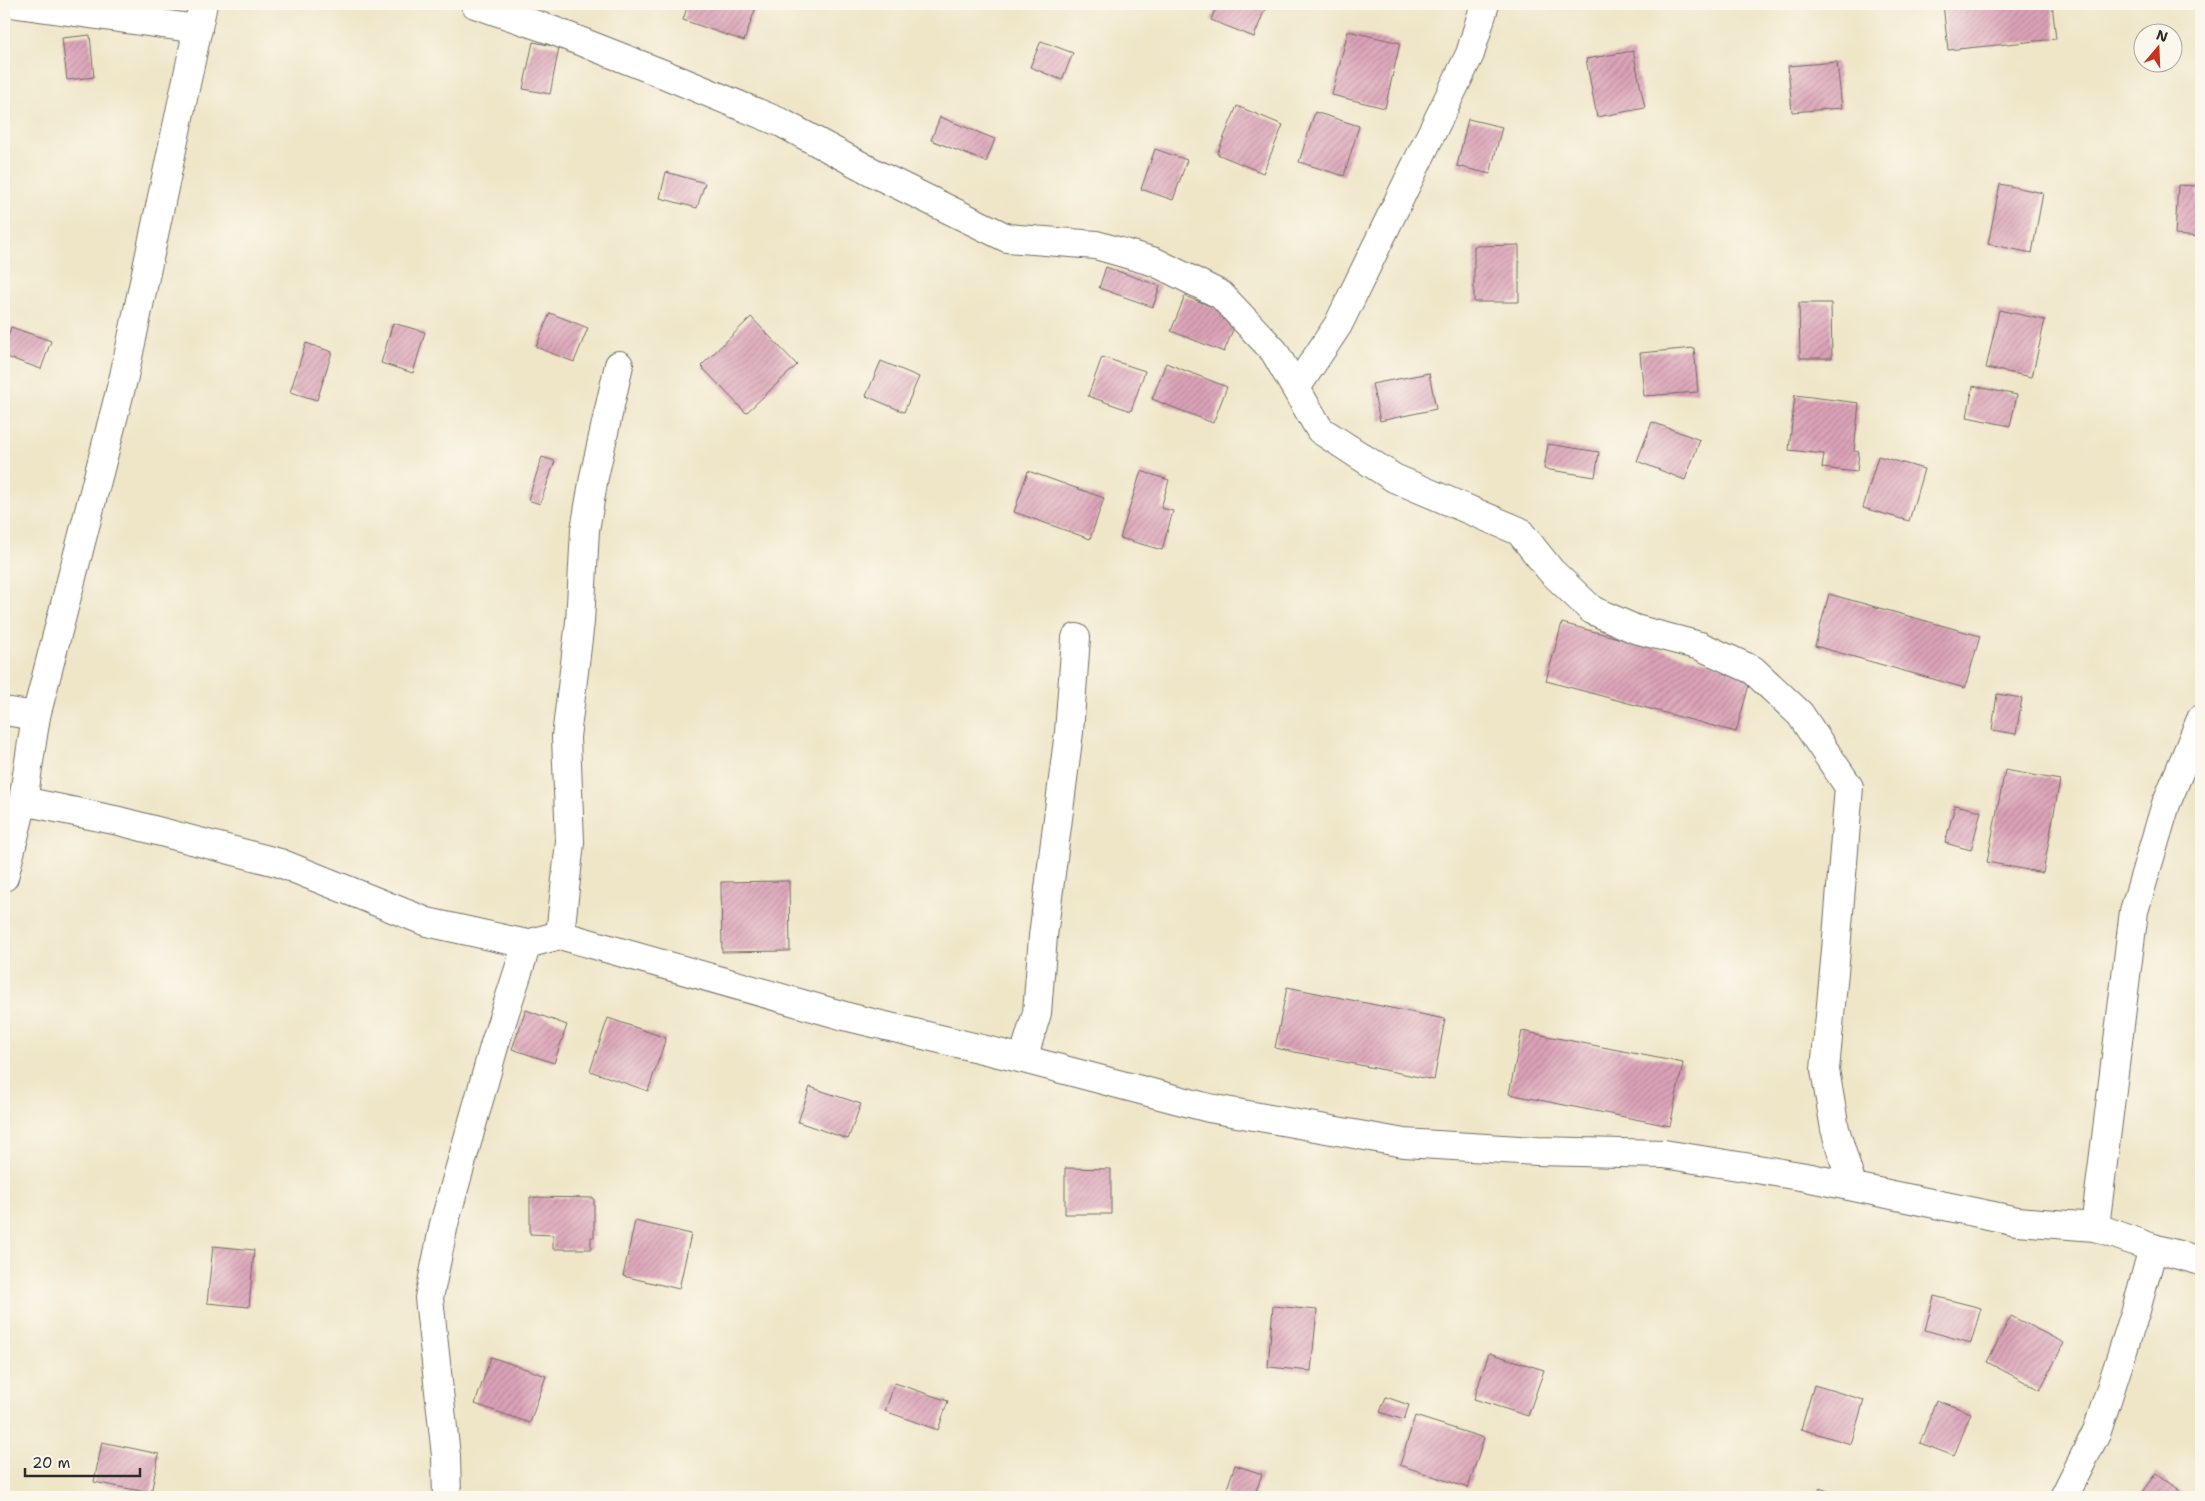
<svg xmlns="http://www.w3.org/2000/svg" width="2205" height="1501" viewBox="0 0 2205 1501" font-family="'Shantell Sans',sans-serif">
	<style>
		.building { fill: url(#building-hatch) }
		.lines { fill: none; stroke-linecap: round; stroke-linejoin: round }
		.minor-casing { stroke: #706c62; stroke-width: 30 }
		.minor { stroke: #fff; stroke-width: 28 }
	</style>
	<defs>
		<pattern id="building-hatch" width="6" height="6" patternUnits="userSpaceOnUse" patternTransform="scale(1.25)"><rect width="6" height="6" fill="#dca3b8"/><path d="M-1 1l2-2M0 6l6-6M5 7l2-2" fill="none" stroke="#b38596"/></pattern>
	</defs>
	<rect width="100%" height="100%" fill="#fbf7ec"/>
	<filter id="ink" filterUnits="userSpaceOnUse"><feTurbulence type="fractalNoise" baseFrequency=".02" numOctaves="2"/><feDisplacementMap in="SourceGraphic" scale="10" xChannelSelector="R" yChannelSelector="G"/><feConvolveMatrix kernelMatrix="1 2 1 2 8 2 1 2 1" color-interpolation-filters="sRGB"/></filter>
	<filter id="wash" filterUnits="userSpaceOnUse"><feTurbulence type="fractalNoise" baseFrequency=".0096" numOctaves="4" result="noise"/><feDisplacementMap in="SourceGraphic" scale="20" xChannelSelector="R" yChannelSelector="G"/><feGaussianBlur stdDeviation="1.12" result="paint"/><feColorMatrix in="noise" values="0 0 0 0 0 0 0 0 0 0 0 0 0 0 0 0 0 1.4 0 .05"/><feComposite in="paint" operator="in"/></filter>
	<g filter="url(#wash)">
		<rect width="100%" height="100%" fill="#efe6c8"/>
		<g id="blocks">
			<g class="building">
				<polygon points="688,4 757,4 744,41 683,20"/>
				<polygon points="1217,4 1267,4 1254,37 1211,20"/>
				<polygon points="1943,4 2052,4 2056,39 1948,50"/>
				<polygon points="1348,31 1400,43 1385,108 1332,95"/>
				<polygon points="90,35 94,77 67,80 62,38"/>
				<polygon points="1041,41 1073,53 1062,80 1030,67"/>
				<polygon points="533,42 559,47 550,94 523,89"/>
				<polygon points="1633,51 1645,108 1597,117 1586,59"/>
				<polygon points="1837,62 1842,108 1792,112 1788,66"/>
				<polygon points="1237,106 1283,125 1263,173 1217,154"/>
				<polygon points="1315,112 1359,126 1344,176 1299,162"/>
				<polygon points="940,117 995,139 986,162 931,140"/>
				<polygon points="1468,119 1502,127 1490,174 1457,166"/>
				<polygon points="1155,149 1187,160 1173,200 1141,189"/>
				<polygon points="666,172 705,183 697,208 660,198"/>
				<polygon points="2000,184 2043,193 2032,253 1988,244"/>
				<polygon points="2178,185 2198,186 2196,210 2201,210 2201,237 2175,235"/>
				<polygon points="1519,245 1519,302 1474,302 1474,246"/>
				<polygon points="1106,267 1160,286 1153,307 1099,288"/>
				<polygon points="1185,296 1238,317 1224,352 1171,331"/>
				<polygon points="1799,303 1831,303 1832,358 1800,358"/>
				<polygon points="1999,310 2045,320 2032,377 1986,368"/>
				<polygon points="550,313 588,328 574,362 536,347"/>
				<polygon points="751,317 797,365 746,413 701,366"/>
				<polygon points="393,323 425,332 413,373 381,363"/>
				<polygon points="11,327 51,341 41,369 4,356 4,349"/>
				<polygon points="306,343 332,352 317,400 290,392"/>
				<polygon points="1694,348 1698,392 1644,396 1640,353"/>
				<polygon points="1102,357 1145,371 1131,411 1088,396"/>
				<polygon points="881,361 919,377 904,412 866,396"/>
				<polygon points="1166,363 1227,387 1213,423 1152,399"/>
				<polygon points="1429,373 1436,409 1380,421 1372,384"/>
				<polygon points="1973,386 2017,395 2010,426 1967,417"/>
				<polygon points="1795,395 1859,403 1854,451 1859,452 1857,472 1822,468 1824,454 1789,450"/>
				<polygon points="1652,422 1700,440 1685,480 1637,461"/>
				<polygon points="1548,444 1599,452 1595,477 1544,469"/>
				<polygon points="1878,456 1924,469 1909,521 1863,508"/>
				<polygon points="542,457 555,461 540,504 528,500"/>
				<polygon points="1028,471 1104,498 1090,539 1014,512"/>
				<polygon points="1141,471 1169,480 1161,508 1173,511 1162,550 1120,538"/>
				<polygon points="1829,594 1980,636 1965,688 1815,646"/>
				<polygon points="1562,623 1752,674 1736,732 1546,681"/>
				<polygon points="1997,694 2022,698 2016,734 1992,730"/>
				<polygon points="2005,770 2060,780 2043,873 1987,862"/>
				<polygon points="1955,805 1981,811 1971,850 1945,843"/>
				<polygon points="789,881 790,951 722,952 721,882"/>
				<polygon points="1287,987 1445,1019 1434,1080 1275,1048"/>
				<polygon points="526,1010 567,1025 554,1063 512,1049"/>
				<polygon points="608,1018 666,1038 648,1091 590,1071"/>
				<polygon points="1522,1031 1683,1063 1670,1126 1509,1094"/>
				<polygon points="810,1087 861,1104 848,1139 798,1122"/>
				<polygon points="1065,1168 1111,1169 1111,1214 1065,1214"/>
				<polygon points="530,1197 594,1198 594,1237 591,1237 591,1249 553,1249 553,1235 530,1234"/>
				<polygon points="635,1221 691,1234 679,1289 623,1276"/>
				<polygon points="213,1246 254,1250 249,1307 207,1303"/>
				<polygon points="1934,1296 1981,1308 1971,1343 1925,1330"/>
				<polygon points="1273,1306 1317,1310 1311,1371 1268,1367"/>
				<polygon points="2011,1316 2064,1343 2040,1390 1987,1362"/>
				<polygon points="1489,1353 1544,1370 1528,1416 1474,1399"/>
				<polygon points="491,1357 546,1376 530,1423 475,1404"/>
				<polygon points="895,1383 948,1401 938,1430 885,1411"/>
				<polygon points="1814,1385 1864,1400 1851,1444 1801,1429"/>
				<polygon points="1386,1397 1409,1405 1404,1420 1380,1412"/>
				<polygon points="1936,1400 1971,1413 1954,1456 1920,1443"/>
				<polygon points="1415,1416 1484,1438 1468,1488 1400,1465"/>
				<polygon points="102,1442 159,1454 151,1493 94,1482"/>
				<polygon points="1235,1465 1262,1474 1254,1497 1234,1497 1225,1494"/>
				<polygon points="2156,1473 2185,1495 2184,1497 2138,1497"/>
				<polygon points="1820,1488 1843,1497 1816,1497"/>
			</g>
		</g>
	</g>
	<g filter="url(#ink)">
		<use href="#blocks" fill-opacity="0" stroke="#706c62" stroke-width="1"/>
		<g class="lines">
			<g class="minor-casing">
				<g id="minor">
					<polyline points="17,4 198,29"/>
					<polyline points="475,4 554,31 666,75 782,123 878,175 1007,238 1096,245 1155,262 1221,295 1274,351 1320,430 1394,478 1519,531 1551,571 1592,610 1635,629 1700,646 1753,670 1800,714 1849,787 1836,950 1825,1070 1835,1129 1852,1186"/>
					<polyline points="1296,388 1338,325 1470,54 1485,4"/>
					<polyline points="4,711 36,716"/>
					<polyline points="23,801 119,821 280,863 427,922 527,944 560,935 848,1017 1023,1059 1209,1108 1404,1143 1537,1151 1664,1154 1806,1177 2017,1221 2095,1227 2153,1248 2201,1261"/>
					<polyline points="4,877 23,801 36,716 124,376 203,4"/>
					<polyline points="560,935 570,842 566,737 580,622 585,530 594,477 619,365"/>
					<polyline points="1023,1059 1037,1013 1043,936 1069,732 1076,638"/>
					<polyline points="2095,1227 2134,911 2166,804 2201,719"/>
					<polyline points="447,1497 446,1456 429,1298 444,1224 495,1043 527,944"/>
					<polyline points="2064,1497 2097,1431 2136,1310 2153,1248"/>
				</g>
			</g>
			<use href="#minor" class="minor"/>
		</g>
	</g>
	<rect width="2205" height="1501" fill="none" stroke="#fbf7ec" stroke-width="20"/>
	<g transform="translate(2158 48) rotate(19)"><circle r="24" fill="#fbf7ec" stroke="#a8a59f"/>
	<path d="M0-4L9 19L0 12L-9 19Z" fill="#c8321e"/>
	<text y="-8" font-size="14" font-weight="bold" text-anchor="middle" fill="#2b2b2b">N</text>
	</g>
	<path d="M25 1468v8h115v-8" fill="none" stroke="#2b2b2b" stroke-width="2.5"/>
	<text x="32" y="1468" font-size="15" fill="#2b2b2b" stroke="#fbf7ec" stroke-width="4" paint-order="stroke">20 m</text>
</svg>
